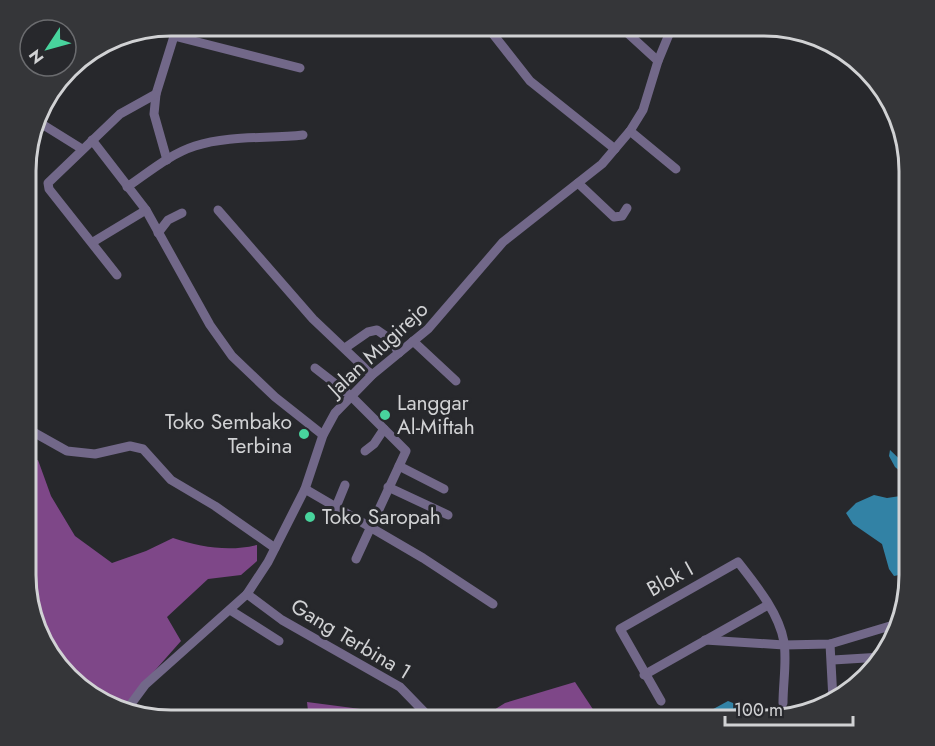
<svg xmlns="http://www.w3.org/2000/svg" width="935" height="746" font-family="Jost,sans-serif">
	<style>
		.forest { fill: #7e4788 }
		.water { fill: #3282a5 }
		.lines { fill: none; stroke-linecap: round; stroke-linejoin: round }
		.minor { stroke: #726889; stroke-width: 9 }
		.poi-dot { fill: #48d49d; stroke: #27282c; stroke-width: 2 }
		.labels { text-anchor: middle; stroke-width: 6; stroke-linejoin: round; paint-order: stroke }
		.street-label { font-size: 21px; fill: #d1d2d4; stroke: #27282c }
		.poi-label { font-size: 21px; fill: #d1d2d4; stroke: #27282c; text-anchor: start }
		.rim { fill: none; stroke: #d1d2d4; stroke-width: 3 }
	</style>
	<rect width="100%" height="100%" fill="#27282c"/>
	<g class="forest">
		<path d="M38,460L51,496L75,536L112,563L146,551L173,538C201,547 228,552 257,545V561L241,575L208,579L167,617L181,641L120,710C110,708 101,700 92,695C11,645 26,544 26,462Z"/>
		<path d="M575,682L600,720H478L505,703Z"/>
		<path d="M307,702L391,713L400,720H309Z"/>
	</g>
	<g class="water">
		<path d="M890,450L909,468V479L895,467L889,456Z"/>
		<path d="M909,492V573L894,576L889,569L882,544L853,524L846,513L856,503L874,495L887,498L907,495Z"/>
		<path d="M728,701L748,709L763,720H693Z"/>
	</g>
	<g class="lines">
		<g class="minor">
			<path d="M622,28L658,61"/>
			<path d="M489,29L530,81L615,149"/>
			<path d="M174,36L300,68"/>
			<path d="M37,121L82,149"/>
			<path d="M630,131L676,169"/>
			<path d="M92,140L146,210L210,325L232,356L275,397L323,435"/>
			<path d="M167,160L154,114L156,94L175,33"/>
			<path d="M578,183L614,217L622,216L627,208"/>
			<path d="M127,187C149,172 170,154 195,146C229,135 268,139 303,135"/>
			<path d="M218,210L313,319L372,375"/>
			<path d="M158,233L168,220L182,213"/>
			<path d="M93,242L146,210"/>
			<path d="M117,275L49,189L48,183L120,114L156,94"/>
			<path d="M413,341L456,381"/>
			<path d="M345,348L368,332L377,330L390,339L399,353"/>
			<path d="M315,368L351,396L406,451L356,559"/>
			<path d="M26,428L67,451L95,454L130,446L143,449L171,480L215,506L275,548"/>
			<path d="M365,451L374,444L384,429"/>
			<path d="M399,466L444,489"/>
			<path d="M388,487L448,515"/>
			<path d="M305,489L423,558L493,604"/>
			<path d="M336,507L345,485"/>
			<path d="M247,594L282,620L400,687L432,720"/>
			<path d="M230,610L279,641"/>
			<path d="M705,640L784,645L830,644L900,623"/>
			<path d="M830,644L833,700"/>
			<path d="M833,660L882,657"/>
			<path d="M644,675L768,605"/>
			<path d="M661,701L620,629L738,562C756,585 779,613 784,642C787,661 783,683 783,703"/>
			<path d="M125,712L145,685L247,594L268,562L305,489L323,435L335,413L372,375L428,329L503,242L602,164L630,131L643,110L658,61L672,27"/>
		</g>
	</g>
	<g class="poi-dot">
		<circle cx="385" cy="415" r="6"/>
		<circle cx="304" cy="434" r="6"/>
		<circle cx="310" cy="517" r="6"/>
	</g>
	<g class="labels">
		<g class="street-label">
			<text transform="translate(378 349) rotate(-43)" y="7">Jalan Mugirejo</text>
			<text transform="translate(670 579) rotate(-29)" y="7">Blok I</text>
			<text transform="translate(351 639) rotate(31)" y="7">Gang Terbina 1</text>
		</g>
		<g class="poi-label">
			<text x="397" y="410">Langgar<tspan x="397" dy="24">Al-Miftah</tspan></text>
			<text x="292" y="429" text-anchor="end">Toko Sembako<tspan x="292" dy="24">Terbina</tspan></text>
			<text x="322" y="524">Toko Saropah</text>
		</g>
	</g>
	<path d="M0 0H935V746H0ZM171 36H764A135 135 0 0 1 899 171V575A135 135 0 0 1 764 710H171A135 135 0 0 1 36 575V171A135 135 0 0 1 171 36Z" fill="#353639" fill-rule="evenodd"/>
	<path class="rim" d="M171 36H764A135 135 0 0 1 899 171V575A135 135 0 0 1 764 710H171A135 135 0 0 1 36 575V171A135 135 0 0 1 171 36Z"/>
	<g transform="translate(48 48) rotate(234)"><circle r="28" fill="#27282c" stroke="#6b6c6f" stroke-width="1.5"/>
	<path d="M0-4.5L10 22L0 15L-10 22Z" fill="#48d49d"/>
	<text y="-9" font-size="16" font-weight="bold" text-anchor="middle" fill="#d1d2d4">N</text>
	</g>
	<path d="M725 716v9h128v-9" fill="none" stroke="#d1d2d4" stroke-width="3"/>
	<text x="734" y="716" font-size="18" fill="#d1d2d4" stroke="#27282c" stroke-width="4.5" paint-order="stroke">100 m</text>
</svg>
